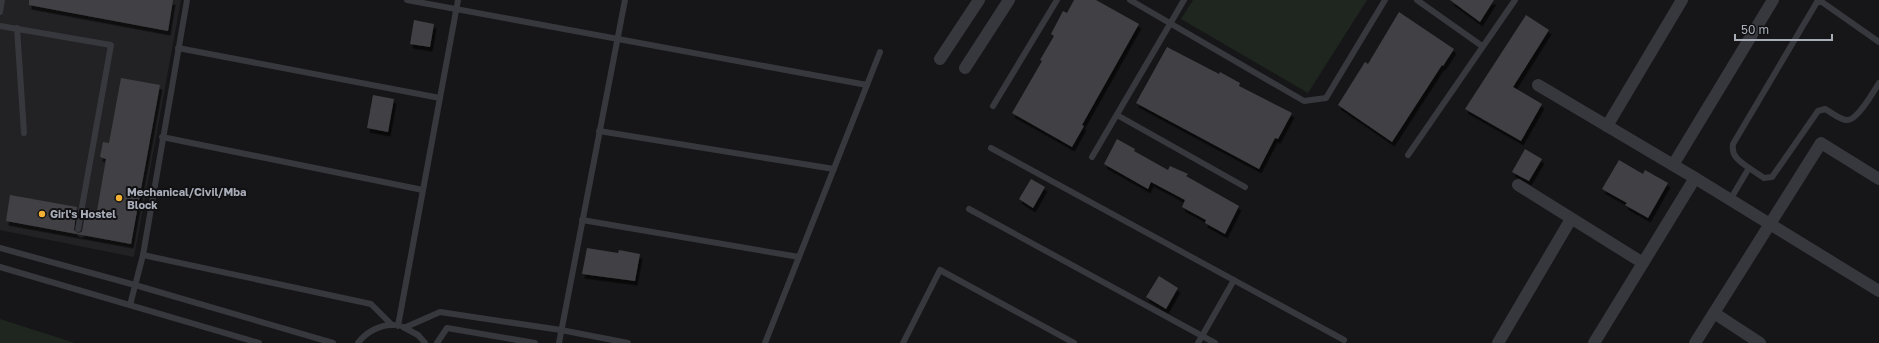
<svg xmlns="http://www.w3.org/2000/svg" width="1879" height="343" font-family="'Golos Text',sans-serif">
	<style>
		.built { fill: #222225 }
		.green { fill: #1e261f }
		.building { fill: #404145; filter: url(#shadow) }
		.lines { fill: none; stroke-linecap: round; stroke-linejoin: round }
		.lane { stroke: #37383d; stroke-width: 6 }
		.street { stroke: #37383d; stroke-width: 12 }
		.poi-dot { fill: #f2b134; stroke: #111113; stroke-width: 1.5 }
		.labels { text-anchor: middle; stroke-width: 4; stroke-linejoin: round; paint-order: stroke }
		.poi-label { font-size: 11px; font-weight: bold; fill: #a8adb8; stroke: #111113; text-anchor: start }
	</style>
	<defs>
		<filter id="shadow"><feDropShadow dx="2.5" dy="4.5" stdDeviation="0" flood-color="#0009"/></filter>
	</defs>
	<rect width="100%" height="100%" fill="#161618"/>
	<path class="built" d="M0,0H181L134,257L0,230Z"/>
	<g class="green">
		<path d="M1193,0H1367L1308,93L1181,19Z"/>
		<path d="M0,319L75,343H0Z"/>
	</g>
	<g class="building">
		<path d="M29,0H173L168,31L29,5Z"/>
		<path d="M1074,0H1096L1139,24L1082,125L1084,126L1072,147L1012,113L1042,61L1040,60L1054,36L1051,34L1063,11L1067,13Z"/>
		<path d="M1450,0H1494L1480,22Z"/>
		<path d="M1399,12L1454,49L1443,66L1442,65L1392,142L1338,105L1365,62L1368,64Z"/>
		<path d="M1526,15L1549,30L1513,87L1542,104L1521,141L1465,109Z"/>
		<path d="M414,20L434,24L430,47L410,44Z"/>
		<path d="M1167,47L1219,74L1220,72L1240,83L1239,86L1292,113L1278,139L1275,138L1259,169L1136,103Z"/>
		<path d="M121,78L160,85L131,244L6,221L10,195L77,207L74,230L78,233L82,232L86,209L97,211L106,159L100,157L103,142L109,143Z"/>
		<path d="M373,95L394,99L388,132L367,128Z"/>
		<path d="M1117,139L1135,149L1134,151L1168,170L1170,166L1188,174L1186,176L1239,206L1225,234L1205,223L1206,220L1182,207L1185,200L1151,182L1148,189L1104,164Z"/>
		<path d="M1525,149L1542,159L1529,181L1512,172Z"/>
		<path d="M1619,160L1643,174L1645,170L1668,183L1648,218L1625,205L1627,203L1602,189Z"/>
		<path d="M1031,179L1045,187L1033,208L1019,199Z"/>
		<path d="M587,248L618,253L619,250L640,254L635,281L582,274Z"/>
		<path d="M1159,276L1178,288L1166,309L1146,297Z"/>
	</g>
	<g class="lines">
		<g class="lane">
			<path d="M407,0L867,85"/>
			<path d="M1130,0L1304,101L1326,98L1385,0"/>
			<path d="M1417,0L1482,46"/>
			<path d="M0,12L2,0"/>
			<path d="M0,26L111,45L78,229"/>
			<path d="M17,28L24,133"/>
			<path d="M178,48L440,98"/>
			<path d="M993,106L1057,0"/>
			<path d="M1117,115L1245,187"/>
			<path d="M599,131L834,169"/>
			<path d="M162,137L423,190"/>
			<path d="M991,148L1344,340"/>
			<path d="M1408,155L1515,0"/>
			<path d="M1092,157L1184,0"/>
			<path d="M1749,168L1764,178L1772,177L1818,111L1825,109C1831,112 1840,120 1847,120C1857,121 1874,91 1879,83"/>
			<path d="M1730,200L1749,168C1739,161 1731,156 1733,144L1817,2H1822L1879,42"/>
			<path d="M969,209L1215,343"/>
			<path d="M582,220L799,257"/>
			<path d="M0,248L135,285L333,343"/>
			<path d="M143,255L371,304L392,325"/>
			<path d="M0,267L259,343"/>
			<path d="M130,305L143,255L187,0"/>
			<path d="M398,326L458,0"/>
			<path d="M403,327L418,335L425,343"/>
			<path d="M406,327L440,312L561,330L628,343"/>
			<path d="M358,343C366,332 381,324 394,325"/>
			<path d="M437,343L447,328L535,343"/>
			<path d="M559,343L625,0"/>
			<path d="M765,343L880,52"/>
			<path d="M903,343L940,270L1074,343"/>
			<path d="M1198,343L1234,280"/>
		</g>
		<g class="street">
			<path d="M940,59L979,0"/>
			<path d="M965,68L1009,0"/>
			<path d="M1538,85L1695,178L1879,291"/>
			<path d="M1607,126L1682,0"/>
			<path d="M1673,165L1773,0"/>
			<path d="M1518,185L1643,263"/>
			<path d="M1714,313L1760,343"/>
			<path d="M1498,343L1571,219"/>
			<path d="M1594,343L1695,178"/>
			<path d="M1695,343L1821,143L1879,179"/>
		</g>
	</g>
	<g class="poi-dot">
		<circle cx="119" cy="198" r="4"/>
		<circle cx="42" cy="214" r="4"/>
	</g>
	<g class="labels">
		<g class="poi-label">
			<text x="127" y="196">Mechanical/Civil/Mba<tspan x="127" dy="13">Block</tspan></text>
			<text x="50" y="218">Girl's Hostel</text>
		</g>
	</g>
	<path d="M1735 34v6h97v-6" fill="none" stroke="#a8adb8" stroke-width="2"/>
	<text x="1741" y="34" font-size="12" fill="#a8adb8" stroke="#111113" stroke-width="3" paint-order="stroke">50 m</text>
</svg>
